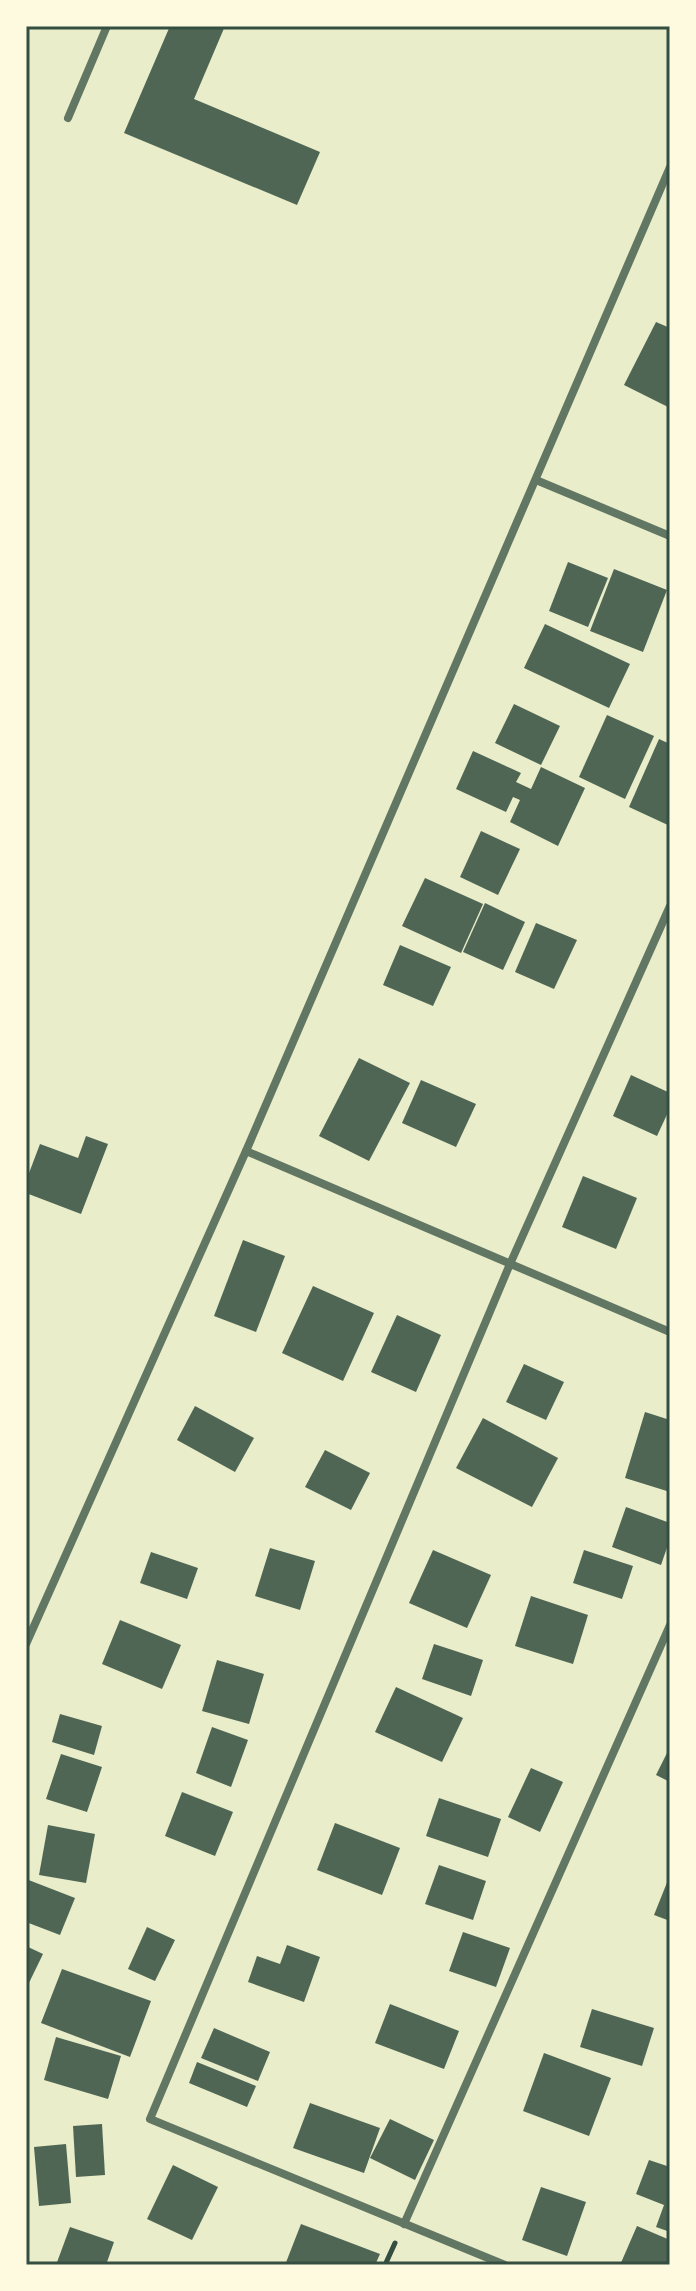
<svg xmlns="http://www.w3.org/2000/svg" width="696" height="2291" font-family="'Noto Sans',sans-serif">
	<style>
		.building { fill: #4f6655 }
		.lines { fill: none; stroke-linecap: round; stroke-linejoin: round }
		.path { stroke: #344e41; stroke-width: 5 }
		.minor { stroke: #617663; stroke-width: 8 }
		.neatline { fill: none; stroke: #344e41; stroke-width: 3 }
	</style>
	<rect width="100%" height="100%" fill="#e9edc9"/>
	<g class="building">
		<path d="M170,26H225L194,99L320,152L297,205L124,133Z"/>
		<path d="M656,322L670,328V408L624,385Z"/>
		<path d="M568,562L608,578L588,627L549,611Z"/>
		<path d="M614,569L667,590L643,652L590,631Z"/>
		<path d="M545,624L630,664L609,708L524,668Z"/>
		<path d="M514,704L560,726L541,765L495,743Z"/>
		<path d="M607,715L654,736L625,799L579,777Z"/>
		<path d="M659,739L670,744V826L629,807Z"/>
		<path d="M473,751L521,773L516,782L531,789L541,767L585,788L558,846L510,822L520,800L513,797L506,812L456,789Z"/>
		<path d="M481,831L520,849L498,895L460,877Z"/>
		<path d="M425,878L483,904L461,953L402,926Z"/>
		<path d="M485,903L525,922L503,970L463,952Z"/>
		<path d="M536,923L577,940L554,989L515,972Z"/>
		<path d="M400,945L451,967L433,1006L383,985Z"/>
		<path d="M359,1058L410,1083L369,1161L319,1136Z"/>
		<path d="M631,1075L670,1093V1108L657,1136L613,1116Z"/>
		<path d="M421,1080L476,1104L456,1147L402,1123Z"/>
		<path d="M86,1136L108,1144L81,1214L26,1193V1181L40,1144L78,1158Z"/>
		<path d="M583,1176L637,1198L616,1249L562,1227Z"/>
		<path d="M243,1240L285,1256L256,1332L214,1316Z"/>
		<path d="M313,1286L374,1313L343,1381L282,1353Z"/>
		<path d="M397,1315L441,1335L416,1392L371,1372Z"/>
		<path d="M524,1364L564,1382L546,1420L506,1402Z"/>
		<path d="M195,1406L254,1438L235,1472L177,1440Z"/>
		<path d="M645,1412L670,1420V1492L625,1478Z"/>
		<path d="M483,1418L558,1458L532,1507L456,1468Z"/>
		<path d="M325,1450L370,1473L351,1510L305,1487Z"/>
		<path d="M626,1507L670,1523V1539L661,1565L612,1547Z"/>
		<path d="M270,1548L315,1561L300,1610L255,1596Z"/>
		<path d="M433,1550L491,1575L467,1628L409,1603Z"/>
		<path d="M584,1550L633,1566L622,1599L573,1583Z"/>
		<path d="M151,1552L198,1568L187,1599L140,1583Z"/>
		<path d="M531,1596L588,1615L573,1664L515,1646Z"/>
		<path d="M120,1620L181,1645L162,1689L102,1664Z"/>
		<path d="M434,1644L483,1660L471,1696L422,1679Z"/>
		<path d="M217,1660L264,1674L249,1724L202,1711Z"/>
		<path d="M396,1687L463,1718L442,1762L375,1732Z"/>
		<path d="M60,1714L102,1726L94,1755L52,1742Z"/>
		<path d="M212,1727L248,1740L231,1787L196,1773Z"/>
		<path d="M670,1747V1782L656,1775Z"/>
		<path d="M61,1754L102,1767L87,1812L46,1799Z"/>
		<path d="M531,1768L563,1782L540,1832L508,1817Z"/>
		<path d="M182,1792L233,1812L215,1856L165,1836Z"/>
		<path d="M439,1798L501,1819L488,1857L426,1836Z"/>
		<path d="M335,1823L400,1848L382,1895L317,1870Z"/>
		<path d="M48,1825L95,1834L86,1883L39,1875Z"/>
		<path d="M439,1865L486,1881L473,1920L425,1904Z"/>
		<path d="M670,1875V1921L654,1915Z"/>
		<path d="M26,1879L75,1898L60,1935L26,1922Z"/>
		<path d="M147,1927L175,1940L155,1981L128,1969Z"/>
		<path d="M463,1932L510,1948L496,1987L449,1971Z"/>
		<path d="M287,1945L320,1957L304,2002L248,1982L257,1956L280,1964Z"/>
		<path d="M26,1946L43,1954L26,1989Z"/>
		<path d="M62,1969L151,2001L130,2057L41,2023Z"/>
		<path d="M390,2004L459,2031L444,2069L375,2043Z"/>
		<path d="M592,2009L654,2028L642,2066L580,2047Z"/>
		<path d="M214,2028L270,2052L258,2081L201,2058Z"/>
		<path d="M56,2037L121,2056L108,2099L44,2080Z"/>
		<path d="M544,2053L611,2078L589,2136L523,2111Z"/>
		<path d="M197,2062L256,2086L247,2107L189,2083Z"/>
		<path d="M310,2103L380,2128L364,2173L293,2148Z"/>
		<path d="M390,2119L434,2140L415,2180L370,2158Z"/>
		<path d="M102,2124L105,2175L76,2177L73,2126Z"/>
		<path d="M66,2144L71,2203L39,2206L34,2147Z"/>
		<path d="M649,2160L670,2167V2232L656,2227L664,2205L636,2194Z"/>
		<path d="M173,2165L218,2187L192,2240L147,2219Z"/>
		<path d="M541,2187L586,2202L567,2256L522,2240Z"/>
		<path d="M301,2224L380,2254L375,2265H285Z"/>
		<path d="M637,2226L670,2240V2265H620Z"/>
		<path d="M70,2227L114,2242L106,2265H56Z"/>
	</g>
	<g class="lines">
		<path class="path" d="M385,2265L395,2243"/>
		<g class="minor">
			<path d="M68,118L107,26"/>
			<path d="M536,480L670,536"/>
			<path d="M246,1151L670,1332"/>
			<path d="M26,1644L246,1151L670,167"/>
			<path d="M404,2224L670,1625"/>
			<path d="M505,2265L150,2119L510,1264L670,906"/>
		</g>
	</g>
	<rect width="696" height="2291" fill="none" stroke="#fefae0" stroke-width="56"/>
	<rect x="28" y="28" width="640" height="2235" class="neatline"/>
</svg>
